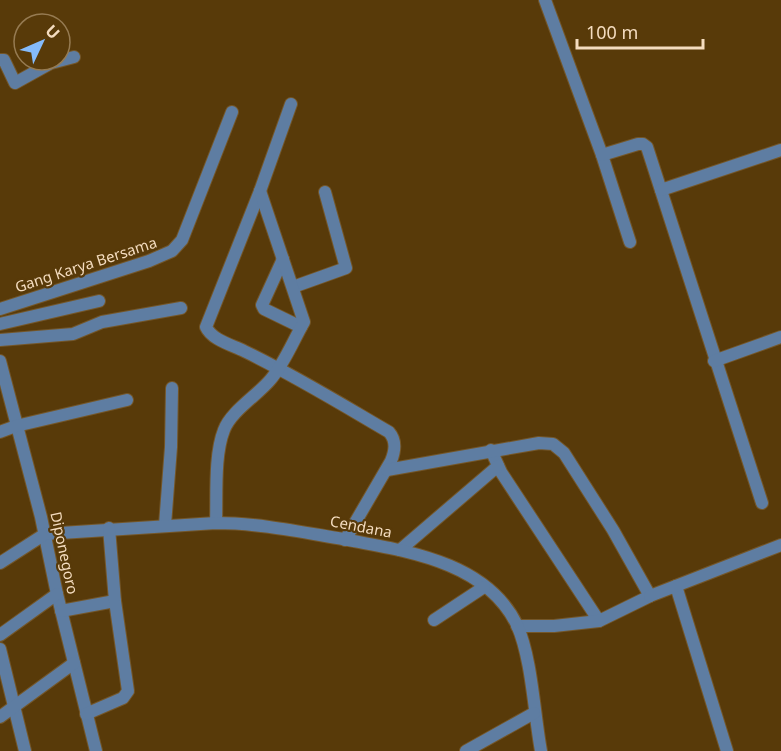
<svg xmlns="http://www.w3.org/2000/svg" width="781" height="751" font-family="'Noto Sans',sans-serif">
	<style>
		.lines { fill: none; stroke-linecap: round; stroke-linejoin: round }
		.minor-casing { stroke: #74572a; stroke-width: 14 }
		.minor { stroke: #5e7da2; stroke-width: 12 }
		.labels { text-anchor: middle; stroke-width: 4.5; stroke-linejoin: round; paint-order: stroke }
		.street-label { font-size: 15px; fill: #f4dcbf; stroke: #583a09 }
	</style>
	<rect width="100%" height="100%" fill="#583a09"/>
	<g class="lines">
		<defs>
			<g id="minor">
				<path d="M545,0L602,155L630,242"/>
				<path d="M0,60H4L15,83L51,63L74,57"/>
				<path d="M291,104L260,191L206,327C212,340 232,345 244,351C294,375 341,404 389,432C397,441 395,451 391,461L345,540"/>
				<path d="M602,155L638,144H643L647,147L762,503"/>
				<path d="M661,190L781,150"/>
				<path d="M283,259L262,305L264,309L301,327"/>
				<path d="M293,287L346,268L325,192"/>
				<path d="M0,309L149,261L172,251L182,240L232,112"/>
				<path d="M0,324L99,301"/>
				<path d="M0,340L73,334L102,322L181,308"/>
				<path d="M0,361L41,517L57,594L96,751"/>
				<path d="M714,361L781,337"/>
				<path d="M0,432L16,426L127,400"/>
				<path d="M491,450L501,472L599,621"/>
				<path d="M387,470L539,443L553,444L564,453L613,530L650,596L599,621L554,626H517"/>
				<path d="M216,523C217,495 214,455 224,430C231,411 258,395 271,379C285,362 293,341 304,322L260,191"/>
				<path d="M165,525L171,447L172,388"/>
				<path d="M400,550L498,466"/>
				<path d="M0,563L45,534L216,523C258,523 301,532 343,539C405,551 486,561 517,625C532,659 534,713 541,751"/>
				<path d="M676,586L727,751"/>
				<path d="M650,596L781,545"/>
				<path d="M61,611L115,601"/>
				<path d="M434,620L484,587"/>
				<path d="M0,635L57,594"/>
				<path d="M0,649L25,751"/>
				<path d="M86,714L123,698L128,691L115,601L109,528"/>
				<path d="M0,717L74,663"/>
				<path d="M466,751L534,713"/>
			</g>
		</defs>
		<use href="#minor" class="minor-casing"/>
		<use href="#minor" class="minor"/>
	</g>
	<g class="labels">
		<g class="street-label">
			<text transform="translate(86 265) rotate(-18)" y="5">Gang Karya Bersama</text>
			<text transform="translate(361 527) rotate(11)" y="5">Cendana</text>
			<text transform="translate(64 553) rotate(78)" y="5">Diponegoro</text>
		</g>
	</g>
	<g transform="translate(42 42) rotate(46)"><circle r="28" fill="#583a09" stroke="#967b52" stroke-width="1.5"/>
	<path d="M0-4.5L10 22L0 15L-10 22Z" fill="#85bbfb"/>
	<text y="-9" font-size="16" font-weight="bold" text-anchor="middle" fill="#f4dcbf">U</text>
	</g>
	<path d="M577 39v9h126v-9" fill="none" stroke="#f4dcbf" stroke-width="3"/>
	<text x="586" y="39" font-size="18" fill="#f4dcbf" stroke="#583a09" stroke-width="4.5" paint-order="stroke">100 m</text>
</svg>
